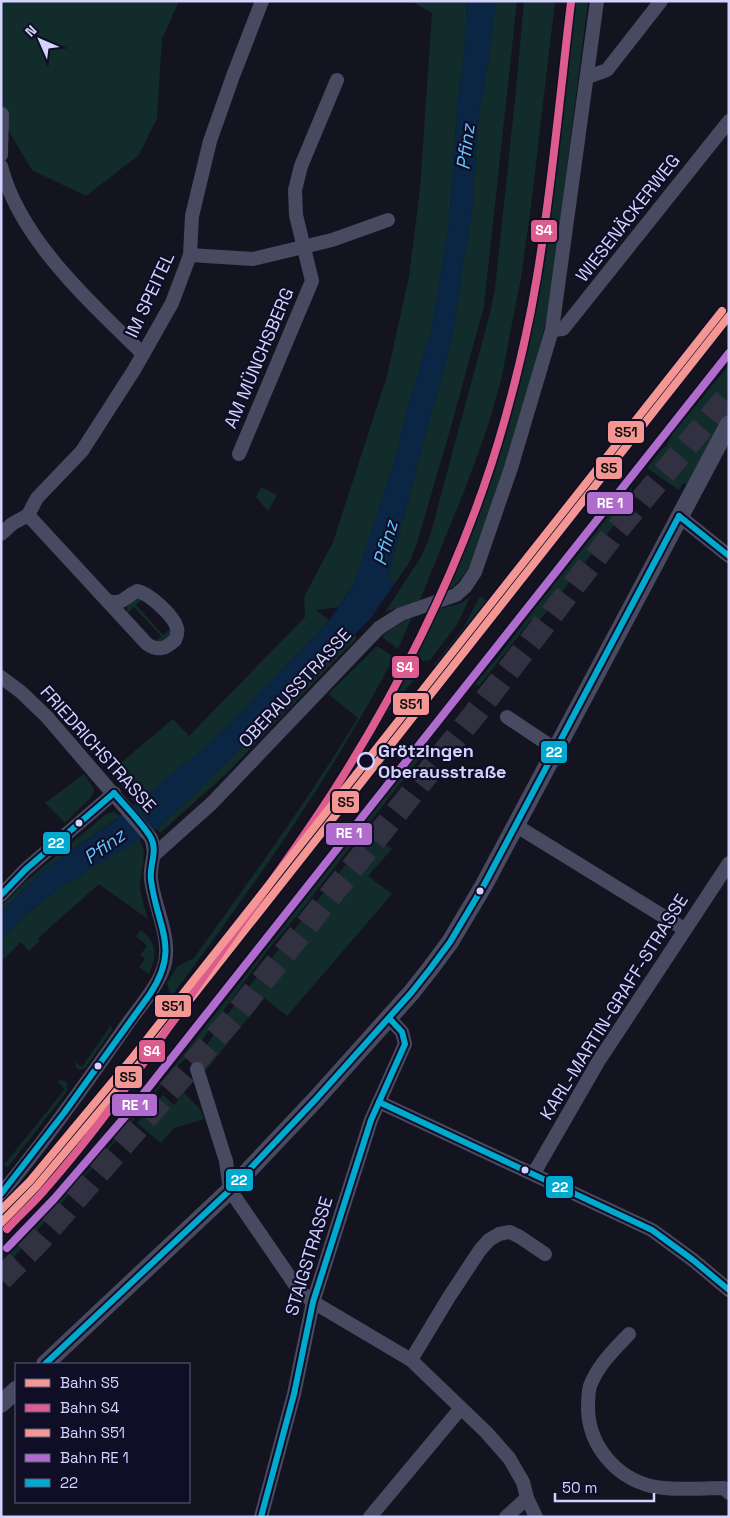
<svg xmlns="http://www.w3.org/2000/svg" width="730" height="1518" font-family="'Space Grotesk',sans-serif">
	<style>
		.green { fill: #112c2a }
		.water { fill: #0b2645 }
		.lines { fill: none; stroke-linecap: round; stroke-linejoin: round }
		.trunk-tunnel { stroke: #313141; stroke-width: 24; stroke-dasharray: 24 12; stroke-linecap: butt }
		.minor { stroke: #484a61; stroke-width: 14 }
		.tertiary { stroke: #484a61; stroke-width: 18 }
		.bus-1-casing { stroke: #100e26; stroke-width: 10 }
		.bus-1 { stroke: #00a9ce; stroke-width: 6 }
		.rail-1-casing { stroke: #100e26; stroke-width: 11 }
		.rail-2-casing { stroke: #100e26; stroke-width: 11 }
		.rail-3-casing { stroke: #100e26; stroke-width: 11 }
		.rail-4-casing { stroke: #100e26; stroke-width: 11 }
		.rail-1 { stroke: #f49694; stroke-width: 8 }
		.rail-2 { stroke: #dd5c8e; stroke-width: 8 }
		.rail-3 { stroke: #f49694; stroke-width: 8 }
		.rail-4 { stroke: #b06ccc; stroke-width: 8 }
		.stop-dot { fill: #100e26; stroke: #d4d3ff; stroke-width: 2.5 }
		.bus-dot { fill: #d4d3ff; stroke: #100e26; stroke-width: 2 }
		.labels { text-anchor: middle; stroke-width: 4.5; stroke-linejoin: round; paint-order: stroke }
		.street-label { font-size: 18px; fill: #d4d3ff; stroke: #100e26 }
		.stop-label { font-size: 18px; font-weight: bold; fill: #d4d3ff; stroke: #100e26; text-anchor: start }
		.water-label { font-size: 19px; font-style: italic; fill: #61c6ff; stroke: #100e26 }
		.line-badge { stroke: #100e26; stroke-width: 2 }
		.badge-label { font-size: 14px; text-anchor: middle; font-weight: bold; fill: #fff }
		.pale-badge-label { font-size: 14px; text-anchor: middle; font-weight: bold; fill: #111 }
	</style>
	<rect width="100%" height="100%" fill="#141420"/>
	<g class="green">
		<path d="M1,1H179L162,39L157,118L139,155L86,196L32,170L1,118Z"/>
		<path d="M411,1H467L464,57L458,99L449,223L432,328L408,406L396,455L366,547L354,582L339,607L316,610L329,620L327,623L233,721L201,751L136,804L111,771L173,719L189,736L305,617L304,597L333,542L387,376L409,277L420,189L432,13Z"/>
		<path d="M496,1H517L484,306L452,423L417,543L409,563L395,583L388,579L420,454L447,359L455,322L463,262L471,220L479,114L489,57Z"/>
		<path d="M524,1H555L531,206L521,278L501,380L487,429L463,494L420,600L385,612L421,557L430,536L490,313L495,289L516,90Z"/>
		<path d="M568,1H588L549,309C537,361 521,412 506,463C495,499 487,538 467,570C461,580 450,591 439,594L442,587L440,586L450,572L453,559C472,511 492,463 505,413C540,278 552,139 568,1Z"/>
		<path d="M729,365V411L687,484L684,483L679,490L647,468L632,487V492L637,496L537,624L531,620L479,686L475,684L498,657L540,602L662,449L666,446L673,433Z"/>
		<path d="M261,487L277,495L268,511L256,497Z"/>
		<path d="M480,596L494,606L442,672L434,665L464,627Z"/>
		<path d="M470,597L458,623L430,660L423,661L409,655L429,611L459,604Z"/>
		<path d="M136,598L143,599L136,605L163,635L170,629L172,633L168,640L155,643L161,636L134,607L127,613V606Z"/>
		<path d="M412,617L398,649L383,638V635L399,624Z"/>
		<path d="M354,635L356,637V639L227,773L160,833L157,829L236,753Z"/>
		<path d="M377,646L394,657C331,777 252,889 171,997L167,983L178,966L194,958C251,879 307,801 358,718L328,694Z"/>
		<path d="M406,661L418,670V674L368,738L399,680L398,679Z"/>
		<path d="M417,756L420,758L417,762L296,917L267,951L194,1051L175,1068L128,1127L1,1272V1263L83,1176L143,1106Z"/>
		<path d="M353,761L362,769L315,829L316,830L216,958V957C262,891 310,830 353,761Z"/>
		<path d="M84,774L94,789L92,796L65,823L45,803Z"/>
		<path d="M114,811L120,816L39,874L1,912V906L26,881L105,815Z"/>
		<path d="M370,834L392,849L368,876L392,894L287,1016L264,998L203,1074L201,1062L204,1049L229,1012Z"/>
		<path d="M139,839C149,853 140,872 140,887C141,897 145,909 148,919L99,884L38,938L40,941L29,951L21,942L1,962V939L23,917L58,889Z"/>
		<path d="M141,930C158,944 157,954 149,974L139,967L145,959L140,955L147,946L136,936Z"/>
		<path d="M111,1025L112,1030L85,1068L80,1070L76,1068L75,1062L82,1067Z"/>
		<path d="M60,1080L65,1081L68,1084L66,1087L68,1090L8,1167L4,1165L65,1089L58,1082Z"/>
		<path d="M184,1093L200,1109L204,1119L174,1128L161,1143L137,1123L163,1095L174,1105Z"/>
	</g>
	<path class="water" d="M467,1H496L489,57L479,114L471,220L463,262L455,322L447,359L420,454L388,578L395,583L371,618L236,753L157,829L58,889L23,917L1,939V912L39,874L114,821L201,751L233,721L327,623L344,600L354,582L396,455L408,406L432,328L449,223L458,99L464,57Z"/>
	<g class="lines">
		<path class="trunk-tunnel" d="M1,1279L38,1242L237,1013L478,710L611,537L729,395"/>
		<g class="minor">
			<path d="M588,77L607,70L661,1"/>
			<path d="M1,155L2,114"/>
			<path d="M1,166C20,240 91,303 143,354"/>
			<path d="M190,255L253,259L332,240L388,220"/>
			<path d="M552,330L563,329L729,121"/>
			<path d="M239,454L312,281L296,215L295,190L301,166L337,80"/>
			<path d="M28,515L147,644C159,652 166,648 175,640C177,636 178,632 177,628C174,616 149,593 137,591C124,597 124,605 108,601"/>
			<path d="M679,516L729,556"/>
			<path d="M1,534L12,524L28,515L37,498L82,451L134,370L172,303L190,255L192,216L210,141L233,76L262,1"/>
			<path d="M1,677L21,692L47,717L151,838C158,857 149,862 151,879C154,908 175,943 162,972C154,992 136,1011 124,1029C85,1085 45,1141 1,1194"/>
			<path d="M507,717L555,749"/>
			<path d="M515,825L684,929"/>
			<path d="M155,854L212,803L379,628L401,614L456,595L465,587L475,572L511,468L552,330L597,1"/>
			<path d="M1,895L26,869L114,793"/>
			<path d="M197,1069L226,1161L230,1190L298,1289L313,1302L411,1360L486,1432L509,1458L523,1482L527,1498L536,1517"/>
			<path d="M379,1102L652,1230L693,1260L729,1290"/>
			<path d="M534,1173L598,1062L729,863"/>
			<path d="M629,1334C614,1350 598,1365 590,1386C588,1393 588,1402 588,1409C589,1445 615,1477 651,1486C674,1491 700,1488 724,1488L729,1493"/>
			<path d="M411,1360L449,1297L480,1250L489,1240L499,1234L510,1232L520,1237L545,1254"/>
			<path d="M261,1517L294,1394L313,1302L371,1120L405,1044L402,1032L389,1018"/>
			<path d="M370,1517L461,1408"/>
			<path d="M506,1517L527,1498"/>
		</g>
		<g class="tertiary">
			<path d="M45,1364L230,1190L316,1099L411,993L430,969L450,942L484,885L729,424"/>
			<path d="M1,1404L16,1390"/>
		</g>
		<defs>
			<g id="bus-1">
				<path d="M679,516L729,556"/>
				<path d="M1,895L26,869L114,793"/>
				<path d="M379,1102L652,1230L693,1260L729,1290"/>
				<path d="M1,1194L64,1113L150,994C181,947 157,928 151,880C149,866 158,851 151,838C144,825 124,805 114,793"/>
				<path d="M45,1364L230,1190L316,1099L411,993L430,969L450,942L484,885L679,516"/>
				<path d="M261,1517L294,1394L313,1302L371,1120L405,1044L402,1032L389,1018"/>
			</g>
		</defs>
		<use href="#bus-1" class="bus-1-casing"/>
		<use href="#bus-1" class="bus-1"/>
		<defs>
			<path id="rail-1" d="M1,1223L36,1187L140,1063L729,316"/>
			<path id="rail-2" d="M7,1229C18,1217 30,1206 41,1194C107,1120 162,1036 219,955C259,898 301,843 338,784C409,671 469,548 505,419C518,373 529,325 537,277C552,186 560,94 571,2"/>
			<path id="rail-3" d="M1,1210L30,1181L133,1057L722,311"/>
			<path id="rail-4" d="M7,1248L54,1199L129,1112L729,353"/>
		</defs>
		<use href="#rail-1" class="rail-1-casing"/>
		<use href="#rail-2" class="rail-2-casing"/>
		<use href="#rail-3" class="rail-3-casing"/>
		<use href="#rail-4" class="rail-4-casing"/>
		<use href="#rail-1" class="rail-1"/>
		<use href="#rail-2" class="rail-2"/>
		<use href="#rail-3" class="rail-3"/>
		<use href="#rail-4" class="rail-4"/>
	</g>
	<circle class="stop-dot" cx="366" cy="761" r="8"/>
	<g class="bus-dot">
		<circle cx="79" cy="823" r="4.5"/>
		<circle cx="480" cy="891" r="4.5"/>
		<circle cx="98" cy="1066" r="4.5"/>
		<circle cx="525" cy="1170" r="4.5"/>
	</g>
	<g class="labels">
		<g class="street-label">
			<text transform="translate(628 218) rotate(-52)" y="6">WIESENÄCKERWEG</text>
			<text transform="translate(150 295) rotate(-65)" y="6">IM SPEITEL</text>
			<text transform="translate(259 358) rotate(-67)" y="6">AM MÜNCHSBERG</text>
			<text transform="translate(295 688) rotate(-47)" y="6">OBERAUSSTRASSE</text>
			<text transform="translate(98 749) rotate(48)" y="6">FRIEDRICHSTRASSE</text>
			<text transform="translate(614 1007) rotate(-58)" y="6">KARL-MARTIN-GRAFF-STRASSE</text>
			<text transform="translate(309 1256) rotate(-73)" y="6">STAIGSTRASSE</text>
		</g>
		<g class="stop-label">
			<text x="378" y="757">Grötzingen<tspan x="378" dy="21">Oberausstraße</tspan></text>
		</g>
		<g class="water-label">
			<text transform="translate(465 147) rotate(-83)" y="7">Pfinz</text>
			<text transform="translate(385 543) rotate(-74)" y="7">Pfinz</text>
			<text transform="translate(104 846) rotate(-36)" y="7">Pfinz</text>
		</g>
	</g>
	<g class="line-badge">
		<rect x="530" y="219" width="28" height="24" rx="5" fill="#dd5c8e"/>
		<rect x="607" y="420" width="38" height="24" rx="5" fill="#f49694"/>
		<rect x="595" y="456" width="28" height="24" rx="5" fill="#f49694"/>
		<rect x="586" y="491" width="48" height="24" rx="5" fill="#b06ccc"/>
		<rect x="391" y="655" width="29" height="24" rx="5" fill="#dd5c8e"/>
		<rect x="392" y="692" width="38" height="24" rx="5" fill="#f49694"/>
		<rect x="540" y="740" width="28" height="24" rx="5" fill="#00a9ce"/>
		<rect x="331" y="790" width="29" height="24" rx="5" fill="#f49694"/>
		<rect x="325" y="822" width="48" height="24" rx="5" fill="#b06ccc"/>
		<rect x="42" y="831" width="29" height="24" rx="5" fill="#00a9ce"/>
		<rect x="154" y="994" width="38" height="24" rx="5" fill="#f49694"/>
		<rect x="138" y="1039" width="28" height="24" rx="5" fill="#dd5c8e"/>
		<rect x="114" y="1065" width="29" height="24" rx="5" fill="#f49694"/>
		<rect x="111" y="1093" width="47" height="24" rx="5" fill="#b06ccc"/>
		<rect x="225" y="1168" width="29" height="24" rx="5" fill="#00a9ce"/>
		<rect x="545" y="1175" width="29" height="24" rx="5" fill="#00a9ce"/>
	</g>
	<g class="badge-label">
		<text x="544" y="235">S4</text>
		<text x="610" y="508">RE 1</text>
		<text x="405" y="672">S4</text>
		<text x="554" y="757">22</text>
		<text x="349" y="838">RE 1</text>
		<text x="56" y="848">22</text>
		<text x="152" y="1056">S4</text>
		<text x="135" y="1110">RE 1</text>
		<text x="239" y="1185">22</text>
		<text x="560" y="1192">22</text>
	</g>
	<g class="pale-badge-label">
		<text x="626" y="437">S51</text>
		<text x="609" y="473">S5</text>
		<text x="411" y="709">S51</text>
		<text x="346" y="807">S5</text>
		<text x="173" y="1011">S51</text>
		<text x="128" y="1082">S5</text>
	</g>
	<rect width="730" height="1518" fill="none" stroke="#d4d3ff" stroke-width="5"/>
	<rect x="15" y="1363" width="175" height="140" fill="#100e26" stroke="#5e5d7d"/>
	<rect x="25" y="1379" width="25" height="8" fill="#f49694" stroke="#5e5d7d"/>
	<text x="60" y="1388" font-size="15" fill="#d4d3ff">Bahn S5</text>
	<rect x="25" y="1404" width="25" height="8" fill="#dd5c8e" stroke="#5e5d7d"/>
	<text x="60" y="1413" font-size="15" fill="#d4d3ff">Bahn S4</text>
	<rect x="25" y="1429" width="25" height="8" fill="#f49694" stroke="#5e5d7d"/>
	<text x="60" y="1438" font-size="15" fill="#d4d3ff">Bahn S51</text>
	<rect x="25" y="1454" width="25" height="8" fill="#b06ccc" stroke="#5e5d7d"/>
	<text x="60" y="1463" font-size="15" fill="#d4d3ff">Bahn RE 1</text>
	<rect x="25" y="1479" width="25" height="8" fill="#00a9ce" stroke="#5e5d7d"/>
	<text x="60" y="1488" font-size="15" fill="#d4d3ff">22</text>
	<g transform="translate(40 40) rotate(315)" stroke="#100e26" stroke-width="4" paint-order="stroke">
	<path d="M0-4L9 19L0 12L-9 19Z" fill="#d4d3ff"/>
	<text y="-8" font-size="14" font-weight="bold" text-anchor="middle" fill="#d4d3ff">N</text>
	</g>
	<path d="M555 1493v8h99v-8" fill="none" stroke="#d4d3ff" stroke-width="2.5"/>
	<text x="562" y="1493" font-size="15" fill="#d4d3ff" stroke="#100e26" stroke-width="4" paint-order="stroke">50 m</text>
</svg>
